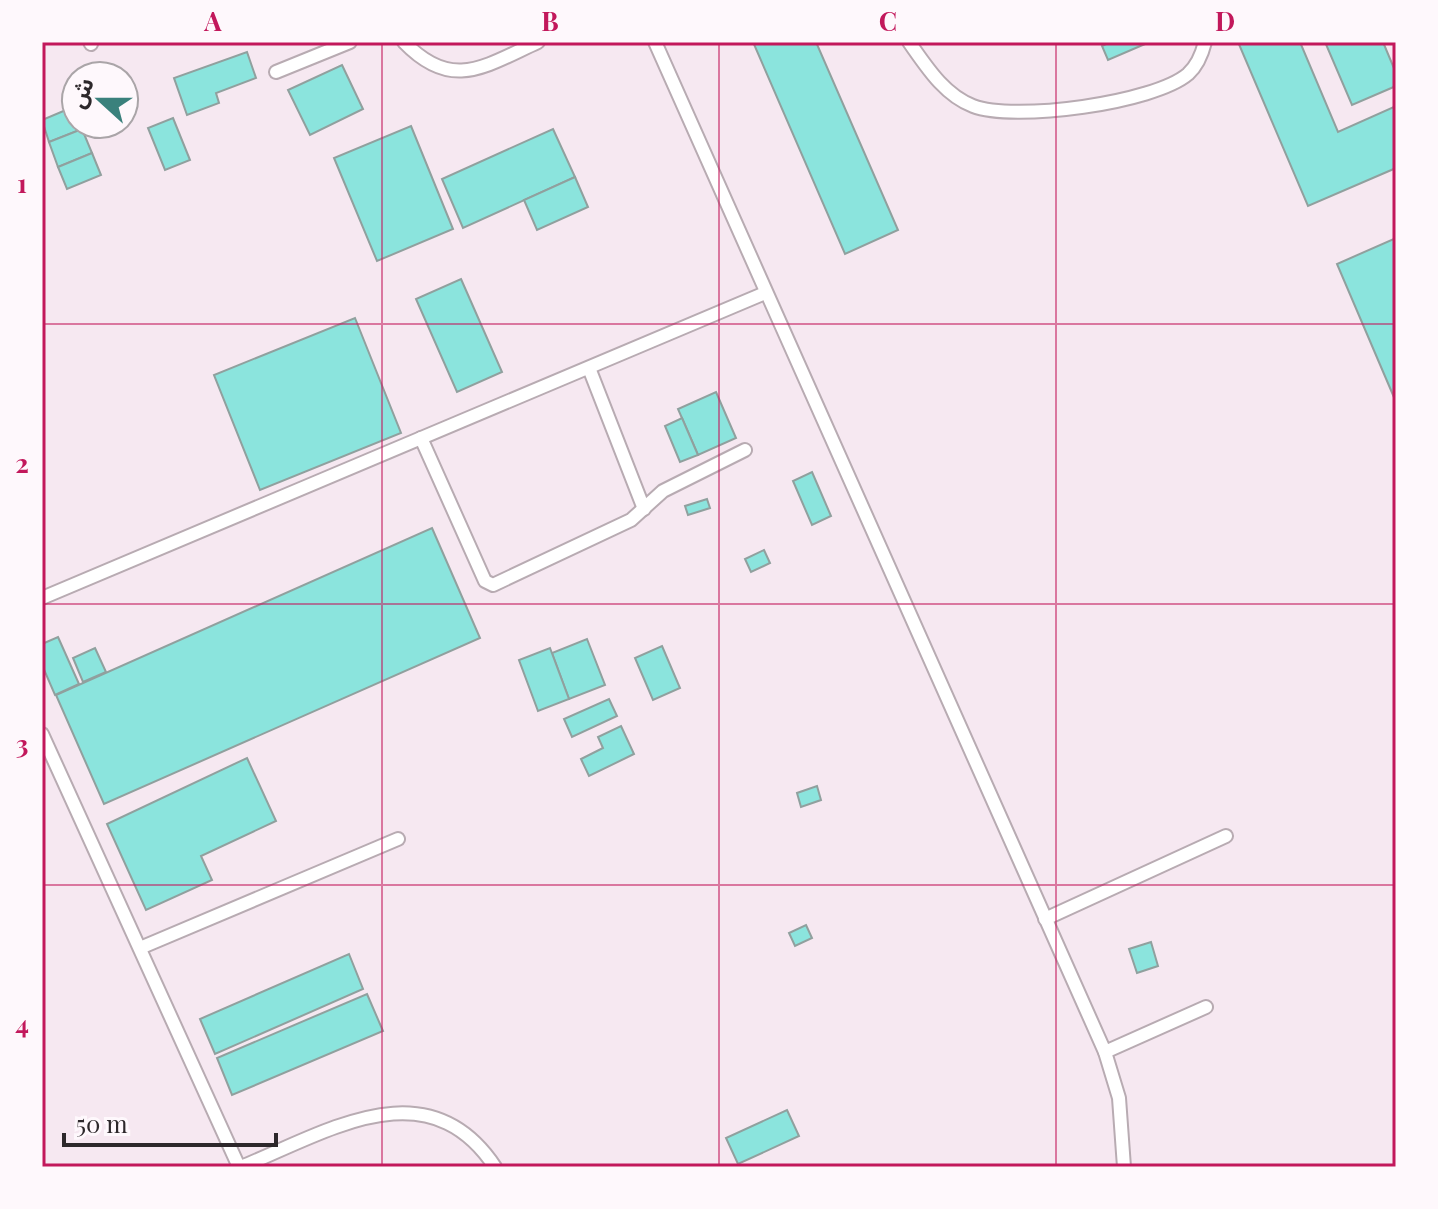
<svg xmlns="http://www.w3.org/2000/svg" width="1438" height="1209" font-family="'Playfair Display','Noto Sans Arabic',serif">
	<style>
		.building { fill: #8be4dd; stroke: #90a09e; stroke-width: 2 }
		.lines { fill: none; stroke-linecap: round; stroke-linejoin: round }
		.lane-casing { stroke: #b8abb2; stroke-width: 16 }
		.lane { stroke: #fff; stroke-width: 12 }
		.grid { fill: none; stroke: #c2185b; stroke-width: 2; stroke-opacity: 0.55 }
		.neatline { fill: none; stroke: #c2185b; stroke-width: 3 }
		.grid-label { font-size: 26px; text-anchor: middle; font-weight: bold; fill: #c2185b }
	</style>
	<rect width="100%" height="100%" fill="#f6e8f1"/>
	<g class="building">
		<path d="M753,42H816L898,230L845,254Z"/>
		<path d="M1110,42H1145V44L1108,60L1102,46Z"/>
		<path d="M1238,42H1300L1338,132L1396,106V168L1308,206Z"/>
		<path d="M1325,42H1383L1396,73V86L1352,105Z"/>
		<path d="M247,52L256,78L216,93L219,103L187,115L174,78Z"/>
		<path d="M342,65L363,109L310,135L288,90Z"/>
		<path d="M73,107L76,124L82,129L49,142L42,120Z"/>
		<path d="M173,118L190,160L165,170L148,128Z"/>
		<path d="M411,126L453,229L377,261L334,158Z"/>
		<path d="M82,129L92,153L58,167L49,142Z"/>
		<path d="M553,129L575,177L463,228L442,179Z"/>
		<path d="M92,153L101,175L67,189L58,167Z"/>
		<path d="M575,177L588,207L537,230L524,200Z"/>
		<path d="M1396,238V402L1337,264Z"/>
		<path d="M461,279L502,372L457,392L416,299Z"/>
		<path d="M355,318L401,433L260,490L214,375Z"/>
		<path d="M716,392L736,438L698,455L678,409Z"/>
		<path d="M682,418L698,455L680,462L665,426Z"/>
		<path d="M812,472L831,516L812,525L793,481Z"/>
		<path d="M707,499L710,508L688,515L685,506Z"/>
		<path d="M432,528L480,638L104,804L56,695Z"/>
		<path d="M764,550L770,563L751,572L745,559Z"/>
		<path d="M58,637L79,684L55,695L42,665V644Z"/>
		<path d="M587,639L605,685L569,699L552,653Z"/>
		<path d="M662,646L680,688L653,700L635,658Z"/>
		<path d="M95,648L106,672L83,682L73,658Z"/>
		<path d="M550,648L569,699L538,711L519,660Z"/>
		<path d="M609,699L617,716L572,737L564,719Z"/>
		<path d="M621,726L634,754L589,776L581,759L603,748L598,737Z"/>
		<path d="M247,758L276,821L201,856L212,880L146,910L107,824Z"/>
		<path d="M817,786L821,800L801,807L797,793Z"/>
		<path d="M806,925L812,938L795,946L789,933Z"/>
		<path d="M1151,942L1158,966L1137,973L1129,949Z"/>
		<path d="M349,954L363,989L215,1054L200,1019Z"/>
		<path d="M367,994L383,1031L232,1095L217,1058Z"/>
		<path d="M787,1110L799,1136L738,1164L726,1138Z"/>
	</g>
	<g class="lines">
		<defs>
			<g id="lane">
				<path d="M90,42L91,44"/>
				<path d="M404,42C452,92 485,66 538,42"/>
				<path d="M655,42L1105,1052L1119,1098L1124,1167"/>
				<path d="M909,42C926,66 944,95 973,106C1014,122 1154,103 1188,74C1198,65 1202,54 1205,42"/>
				<path d="M276,72L350,42"/>
				<path d="M589,368L644,509"/>
				<path d="M421,438L485,581L493,585L631,520L663,491L745,450"/>
				<path d="M42,598L765,293"/>
				<path d="M42,734L239,1167"/>
				<path d="M1045,919L1226,836"/>
				<path d="M140,948L398,839"/>
				<path d="M1105,1052L1206,1007"/>
				<path d="M241,1167C327,1132 428,1066 495,1167"/>
			</g>
		</defs>
		<use href="#lane" class="lane-casing"/>
		<use href="#lane" class="lane"/>
	</g>
	<path class="grid" d="M382,42V1167M719,42V1167M1056,42V1167M42,324H1396M42,604H1396M42,885H1396"/>
	<rect width="1438" height="1209" fill="none" stroke="#fef8fc" stroke-width="88"/>
	<g transform="translate(100 100) rotate(291)"><circle r="38" fill="#fef8fc" stroke="#aaa5a8" stroke-width="2"/>
	<path d="M0-6L14 30L0 20L-14 30Z" fill="#3a817c"/>
	<text y="-12" font-size="22" font-weight="bold" text-anchor="middle" fill="#2d282b">ش</text>
	</g>
	<path d="M64 1133v12h212v-12" fill="none" stroke="#2d282b" stroke-width="4"/>
	<text x="76" y="1133" font-size="24" fill="#2d282b" stroke="#fef8fc" stroke-width="6" paint-order="stroke">50 m</text>
	<rect x="44" y="44" width="1350" height="1121" class="neatline"/>
	<g class="grid-label">
		<text x="213" y="31">A</text>
		<text x="550" y="31">B</text>
		<text x="888" y="31">C</text>
		<text x="1225" y="31">D</text>
		<text x="22" y="193">1</text>
		<text x="22" y="473">2</text>
		<text x="22" y="754">3</text>
		<text x="22" y="1034">4</text>
	</g>
</svg>
